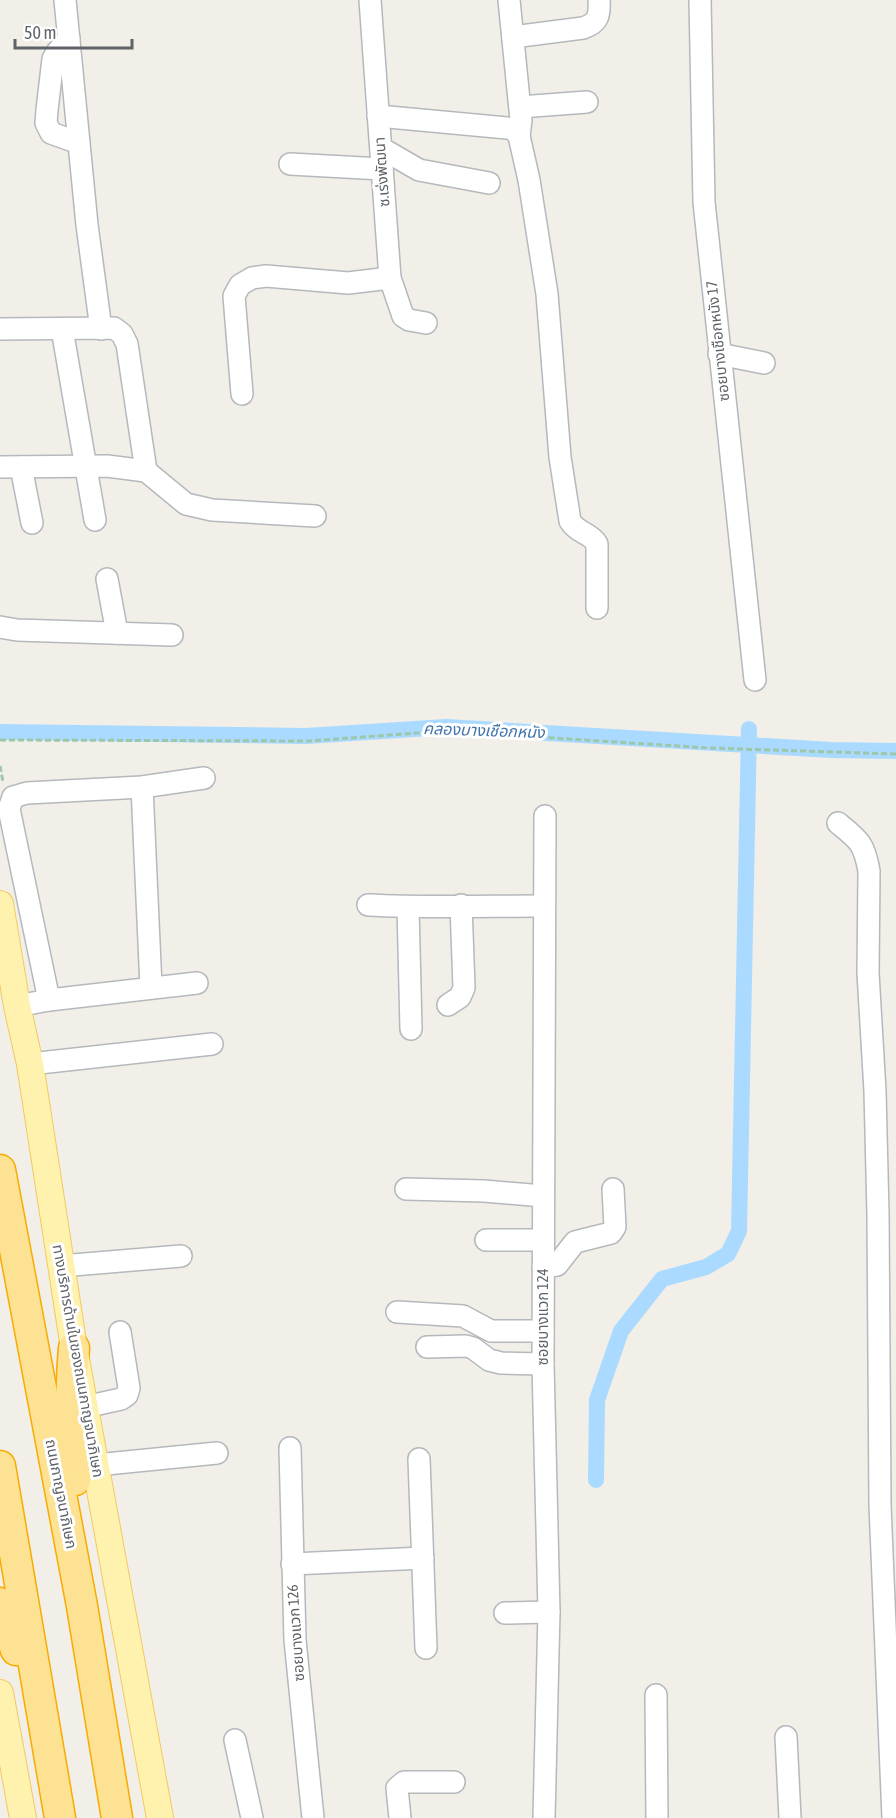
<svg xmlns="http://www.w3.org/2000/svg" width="896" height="1818" font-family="'Asap Condensed','Noto Sans Thai',sans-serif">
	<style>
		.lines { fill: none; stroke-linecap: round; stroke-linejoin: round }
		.canal { stroke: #aadaff; stroke-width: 16 }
		.minor-casing { stroke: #b5b8bc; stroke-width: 24 }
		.major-casing { stroke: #f2c960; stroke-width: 28 }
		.highway-casing { stroke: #f9ab00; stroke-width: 33 }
		.path { stroke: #9cc7a9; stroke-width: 3; stroke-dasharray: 6 3; stroke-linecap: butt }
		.minor { stroke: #fff; stroke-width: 21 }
		.major { stroke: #fff2af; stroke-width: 26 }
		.highway { stroke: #fde293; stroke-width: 30 }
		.labels { text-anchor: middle; stroke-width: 6; stroke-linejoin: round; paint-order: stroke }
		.street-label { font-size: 15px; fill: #5f6368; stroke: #fff }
		.water-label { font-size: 16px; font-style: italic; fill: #4174aa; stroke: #fff }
	</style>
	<rect width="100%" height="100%" fill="#f1efe8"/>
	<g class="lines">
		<g class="canal">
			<path d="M0,732L306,736L446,727L831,750L896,751"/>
			<path d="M596,1480L597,1400L621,1331L662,1279L706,1267L728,1254L739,1231L749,729"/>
		</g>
		<defs>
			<g id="minor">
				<path d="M65,0L87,225L101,329"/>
				<path d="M370,0L390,278L403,316L409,320L426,323"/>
				<path d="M509,0L521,120L519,136"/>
				<path d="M700,0L704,202L755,680"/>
				<path d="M513,37L583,28C598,23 600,16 599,0"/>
				<path d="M69,39L57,52L53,59L47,110L46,123L51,133L79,143"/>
				<path d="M520,107L587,102"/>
				<path d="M378,116L507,128L513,129L519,136L529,180L547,294L560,457L570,521C578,534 590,532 597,544V608"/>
				<path d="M381,148L419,170L489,183"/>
				<path d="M290,164L382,169"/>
				<path d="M0,329L114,328L122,334L127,344L146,471"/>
				<path d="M62,329L95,520"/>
				<path d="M719,354L764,363"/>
				<path d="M242,394L234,296L240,285L252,278L266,276L348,283L390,278"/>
				<path d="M0,467L107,466L146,471L186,504L212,510L315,516"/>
				<path d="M21,467L32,523"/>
				<path d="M107,579L117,633"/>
				<path d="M0,627L17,630L172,635"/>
				<path d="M142,787L151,987"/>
				<path d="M838,823C859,840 864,843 869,871L868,973L875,1091L878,1214L880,1505L893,1818"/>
				<path d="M368,905C427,908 486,906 544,906"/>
				<path d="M408,907L411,1029"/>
				<path d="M49,1000L197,983"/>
				<path d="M448,1005L460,997L464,988L461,905"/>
				<path d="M17,1006L49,1000L9,809L13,797L27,793L142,787L204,778"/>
				<path d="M30,1064L212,1044"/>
				<path d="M406,1189L484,1191L543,1196"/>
				<path d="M486,1240H543"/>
				<path d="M61,1266L181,1256"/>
				<path d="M543,1267L557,1265L575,1242L611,1233L615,1227L613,1189"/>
				<path d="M397,1312L463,1316L491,1331H543"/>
				<path d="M427,1347L466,1346L473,1348L489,1360L501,1363L543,1364"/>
				<path d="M85,1407L121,1399L127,1395L129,1388L120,1332"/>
				<path d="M290,1448L295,1640L313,1818"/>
				<path d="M419,1459L426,1648"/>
				<path d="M96,1465L217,1453"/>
				<path d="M292,1564L423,1558"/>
				<path d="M505,1613L549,1612"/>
				<path d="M656,1695L657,1818"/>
				<path d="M786,1737L790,1818"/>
				<path d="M235,1740L252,1818"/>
				<path d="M400,1818L397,1788L404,1782H454"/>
				<path d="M544,1818L549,1612L543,1364L545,816"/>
			</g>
			<g id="major">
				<path d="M0,904L17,1006L30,1064L74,1348L160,1818"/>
				<path d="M0,1693L23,1818"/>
			</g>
			<g id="highway">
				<path d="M0,1170L82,1606L117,1818"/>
				<path d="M74,1348C70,1393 71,1435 75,1480"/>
				<path d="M0,1466L60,1818"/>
				<path d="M0,1603L16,1650"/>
			</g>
		</defs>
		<use href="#minor" class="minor-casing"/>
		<use href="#major" class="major-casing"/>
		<use href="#highway" class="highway-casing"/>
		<g class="path">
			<path d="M0,740L309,741L444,731L709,748L896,754"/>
			<path d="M0,766L3,782"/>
		</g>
		<use href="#minor" class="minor"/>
		<use href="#major" class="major"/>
		<use href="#highway" class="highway"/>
	</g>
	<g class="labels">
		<g class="street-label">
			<text transform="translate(382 172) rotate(-94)" y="5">ซ.เร่งพัฒนา</text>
			<text transform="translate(718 341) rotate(-96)" y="5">ซอยบางเชือกหนัง 17</text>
			<text transform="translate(543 1317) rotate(-90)" y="5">ซอยบางแวก 124</text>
			<text transform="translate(78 1361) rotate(80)" y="5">ทางบริการด้านในของถนนกาญจนาภิเษก</text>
			<text transform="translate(61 1494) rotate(79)" y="5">ถนนกาญจนาภิเษก</text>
			<text transform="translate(296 1633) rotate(-94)" y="5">ซอยบางแวก 126</text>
		</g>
		<g class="water-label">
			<text transform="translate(484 730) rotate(2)" y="6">คลองบางเชือกหนัง</text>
		</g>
	</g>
	<path d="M15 39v9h117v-9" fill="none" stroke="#5f6368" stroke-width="3"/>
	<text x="24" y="39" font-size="18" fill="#5f6368" stroke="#ffffff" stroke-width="4.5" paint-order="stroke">50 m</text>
</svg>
